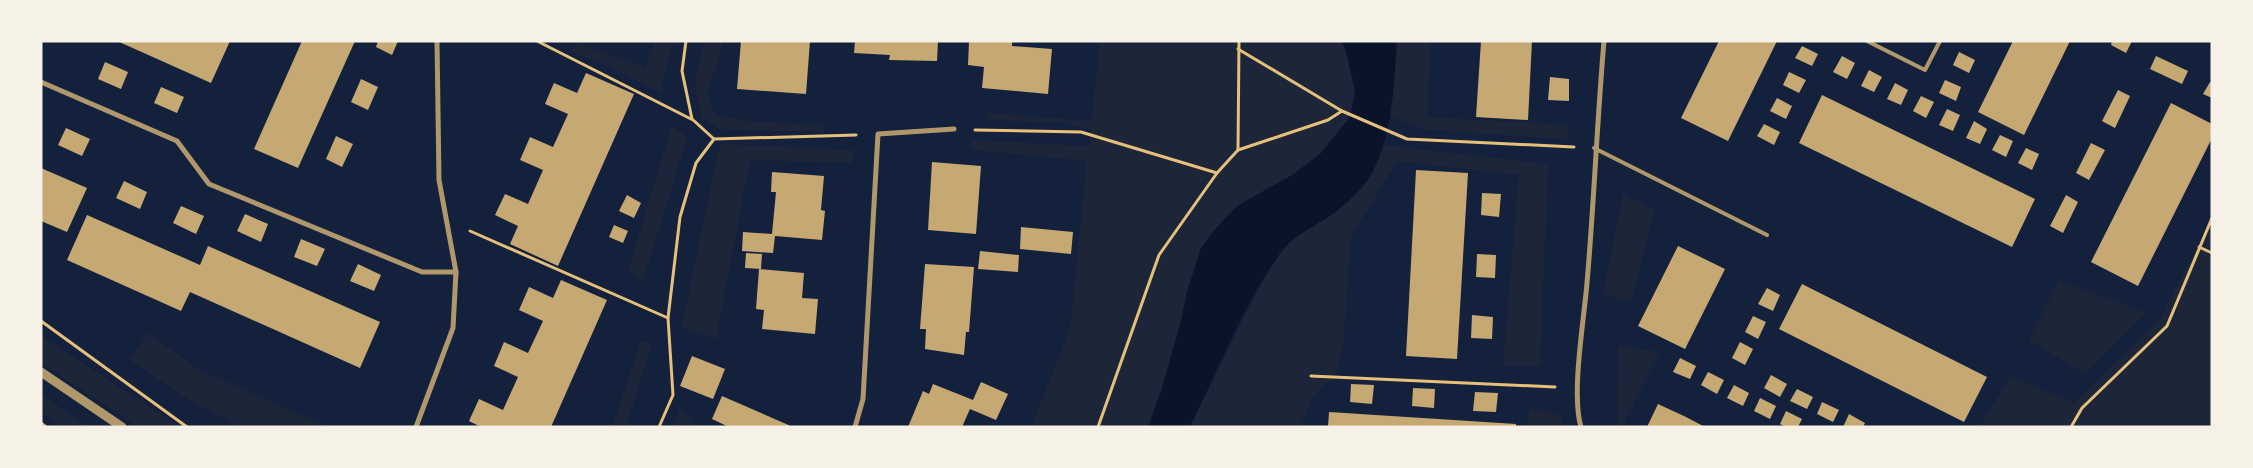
<svg xmlns="http://www.w3.org/2000/svg" width="2253" height="468" font-family="Commissioner,sans-serif">
	<style>
		.green { fill: #1d2539 }
		.water { fill: #0b132b }
		.building { fill: #c6a872 }
		.lines { fill: none; stroke-linecap: round; stroke-linejoin: round }
		.path { stroke: #e5c07b; stroke-width: 3 }
		.service { stroke: #b1986c; stroke-width: 4 }
		.minor { stroke: #b1986c; stroke-width: 5 }
		.tertiary { stroke: #b1986c; stroke-width: 9 }
	</style>
	<rect width="100%" height="100%" fill="#14213d"/>
	<g class="green">
		<path d="M655,41H674L663,77V94L599,62L570,52L578,42L645,68Z"/>
		<path d="M705,41H724L708,91L715,115L755,122L823,125L824,132L720,129L702,118C691,81 694,78 705,41Z"/>
		<path d="M1100,41H1342L1347,55L1355,92L1350,117L1321,153L1294,174L1237,206L1217,227L1201,248L1187,292L1181,321L1162,388L1148,427H1031L1070,329L1087,161L973,150L971,140L1089,146L1091,130L1064,123L989,120L987,113L1092,121Z"/>
		<path d="M1397,41H1431L1427,117L1568,125L1569,140L1423,129L1389,116Z"/>
		<path d="M672,126L687,137L643,282L628,271Z"/>
		<path d="M722,144L854,150L852,163L750,160L716,339L682,327L717,156Z"/>
		<path d="M1382,145L1548,164L1540,366L1503,367L1519,175L1397,161L1351,237L1343,347L1333,381C1312,388 1308,408 1301,427H1190L1254,297L1279,254L1296,236L1336,212L1373,171Z"/>
		<path d="M1623,193L1654,210L1631,302L1603,294Z"/>
		<path d="M2212,219V427H1980L2010,376L2074,403L2160,319Z"/>
		<path d="M2059,280L2146,313L2085,374L2029,340Z"/>
		<path d="M148,333L198,369L327,427H240L186,398L130,360Z"/>
		<path d="M41,336L181,427H139L41,363Z"/>
		<path d="M641,341L652,344L626,427H612Z"/>
		<path d="M1619,345L1659,352L1622,427H1617Z"/>
		<path d="M41,394L88,427H63L41,412Z"/>
		<path d="M1529,408L1561,416V427H1528Z"/>
		<path d="M680,409L692,421L689,427H672Z"/>
	</g>
	<path class="water" d="M1342,41H1397C1394,83 1393,133 1373,171C1366,186 1351,199 1338,210C1318,226 1294,233 1279,255C1242,308 1218,370 1190,427H1148L1162,388L1181,321L1187,292L1201,248L1217,227L1237,206L1294,174L1321,153L1350,117L1355,92L1347,55Z"/>
	<g class="building">
		<path d="M117,41H230L211,83Z"/>
		<path d="M302,41H355L298,168L254,149Z"/>
		<path d="M378,41H398L392,55L376,47Z"/>
		<path d="M741,41H810L806,94L737,89Z"/>
		<path d="M855,41H938L937,61L889,60L890,55L854,53Z"/>
		<path d="M969,41H1012V46L1052,49L1048,94L982,88L984,67L968,65Z"/>
		<path d="M1481,41H1532L1528,120L1476,117Z"/>
		<path d="M1719,41H1777L1728,141L1681,118Z"/>
		<path d="M2013,41H2070L2024,135L1978,112Z"/>
		<path d="M2112,41H2132L2126,53L2111,45Z"/>
		<path d="M1802,46L1818,54L1812,66L1795,58Z"/>
		<path d="M1959,52L1975,60L1969,73L1953,65Z"/>
		<path d="M1842,56L1855,63L1847,79L1833,72Z"/>
		<path d="M2156,56L2188,71L2182,84L2150,69Z"/>
		<path d="M105,62L128,72L121,89L98,79Z"/>
		<path d="M1869,70L1882,77L1874,92L1861,86Z"/>
		<path d="M1789,72L1806,80L1799,93L1783,85Z"/>
		<path d="M586,73L634,94L558,266L510,244L518,226L495,215L505,194L528,204L543,170L520,160L530,137L553,147L568,114L545,104L550,92L554,83L577,93Z"/>
		<path d="M1550,77L1569,79V101L1548,100Z"/>
		<path d="M361,79L378,87L368,110L351,102Z"/>
		<path d="M1945,80L1961,87L1956,101L1939,93Z"/>
		<path d="M2210,82L2212,83V98L2203,94Z"/>
		<path d="M1895,83L1908,90L1901,105L1887,99Z"/>
		<path d="M161,87L184,97L177,113L154,103Z"/>
		<path d="M2118,90L2130,96L2115,128L2102,121Z"/>
		<path d="M1822,95L2035,199L2012,247L1799,143Z"/>
		<path d="M1921,96L1934,102L1926,118L1913,111Z"/>
		<path d="M1777,98L1792,106L1786,119L1770,111Z"/>
		<path d="M2171,103L2212,124V138L2138,286L2091,262Z"/>
		<path d="M1947,109L1960,115L1953,131L1939,125Z"/>
		<path d="M1974,121L1987,129L1980,144L1966,138Z"/>
		<path d="M1764,124L1780,132L1774,145L1757,136Z"/>
		<path d="M66,128L90,139L82,156L58,145Z"/>
		<path d="M2000,135L2013,141L2006,157L1992,150Z"/>
		<path d="M336,136L353,144L342,167L326,159Z"/>
		<path d="M2091,143L2105,150L2089,180L2076,173Z"/>
		<path d="M2026,148L2039,154L2032,170L2018,163Z"/>
		<path d="M932,162L981,166L976,234L928,230Z"/>
		<path d="M41,168L87,188L67,232L41,221Z"/>
		<path d="M1416,170L1468,173L1457,359L1406,356Z"/>
		<path d="M772,172L824,176L821,210L825,211L822,240L775,236L773,253L742,251L743,232L772,234L776,192H771Z"/>
		<path d="M124,181L147,192L140,209L116,198Z"/>
		<path d="M1482,193L1501,194L1499,217L1481,215Z"/>
		<path d="M627,195L641,203L634,218L619,211Z"/>
		<path d="M2066,195L2078,202L2063,233L2050,226Z"/>
		<path d="M181,206L204,216L196,234L173,223Z"/>
		<path d="M245,214L268,224L261,242L237,231Z"/>
		<path d="M87,215L200,265L208,246L380,322L360,368L190,292L181,311L67,260Z"/>
		<path d="M614,225L628,231L623,243L609,237Z"/>
		<path d="M1021,227L1073,232L1071,254L1020,249Z"/>
		<path d="M301,239L325,249L317,266L294,257Z"/>
		<path d="M1678,246L1725,269L1685,349L1638,326Z"/>
		<path d="M980,251L1019,255L1018,272L978,269Z"/>
		<path d="M746,253L762,254L761,269L745,268Z"/>
		<path d="M1477,254L1496,255L1495,278L1476,277Z"/>
		<path d="M358,264L381,275L374,291L350,281Z"/>
		<path d="M925,264L974,267L969,332H966L964,355L925,349L926,329H920Z"/>
		<path d="M759,269L804,273L802,298L818,299L815,334L762,329L764,310L756,309Z"/>
		<path d="M561,280L607,300L551,427H481L469,421L479,399L503,410L518,377L494,366L504,342L528,353L543,321L519,310L529,287L553,298Z"/>
		<path d="M1802,284L1987,377L1964,422L1779,329Z"/>
		<path d="M1767,288L1780,295L1773,311L1758,304Z"/>
		<path d="M1472,315L1493,317L1492,339L1471,338Z"/>
		<path d="M1753,316L1766,322L1758,339L1745,332Z"/>
		<path d="M1740,342L1753,349L1745,365L1732,358Z"/>
		<path d="M692,356L725,369L713,399L680,386Z"/>
		<path d="M1680,358L1696,366L1690,379L1673,372Z"/>
		<path d="M1708,372L1724,380L1717,394L1701,385Z"/>
		<path d="M1771,375L1787,384L1780,397L1764,388Z"/>
		<path d="M981,382L1008,394L996,420L970,409L962,427H908L923,391L929,394L933,384L973,400Z"/>
		<path d="M1351,384L1374,385L1372,404L1350,402Z"/>
		<path d="M1734,385L1749,393L1743,406L1727,398Z"/>
		<path d="M1413,388L1435,389L1434,408L1412,406Z"/>
		<path d="M1797,389L1813,397L1807,409L1790,401Z"/>
		<path d="M1475,392L1498,393L1496,412L1473,411Z"/>
		<path d="M722,396L793,427H729L712,419Z"/>
		<path d="M1760,398L1776,406L1770,419L1754,411Z"/>
		<path d="M1822,402L1839,410L1833,422L1817,414Z"/>
		<path d="M1658,404L1686,417L1705,427H1647Z"/>
		<path d="M1786,411L1802,419L1798,427H1786L1780,424Z"/>
		<path d="M1329,412L1516,424V427H1328Z"/>
		<path d="M1849,414L1865,423L1863,427H1843Z"/>
	</g>
	<g class="lines">
		<g class="path">
			<path d="M537,41L691,119"/>
			<path d="M1342,111L1407,139L1574,147"/>
			<path d="M975,130L1081,132L1217,173"/>
			<path d="M714,139L856,135"/>
			<path d="M1238,150L1328,120L1342,111L1238,49"/>
			<path d="M470,231L668,318"/>
			<path d="M2199,247L2212,253"/>
			<path d="M41,321L187,427"/>
			<path d="M1311,376L1555,387"/>
			<path d="M41,423L46,427"/>
			<path d="M659,427L673,395L668,318L680,217L696,163L714,139L692,119L682,71L686,41"/>
			<path d="M1098,427L1159,255L1217,173L1238,150L1239,41"/>
			<path d="M2071,427L2082,408L2167,326L2212,218"/>
		</g>
		<g class="service">
			<path d="M1867,41L1925,70L1940,41"/>
			<path d="M1594,148L1767,235"/>
		</g>
		<g class="minor">
			<path d="M41,82L177,141L209,184L422,272H456"/>
			<path d="M416,427L453,328L456,272L439,180L437,41"/>
			<path d="M855,427L863,399L878,134L954,129"/>
			<path d="M1581,427C1571,394 1584,320 1587,283C1594,203 1597,122 1604,41"/>
		</g>
		<path class="tertiary" d="M41,372L122,427"/>
	</g>
	<rect width="2253" height="468" fill="none" stroke="#f6f1e7" stroke-width="85"/>
</svg>
